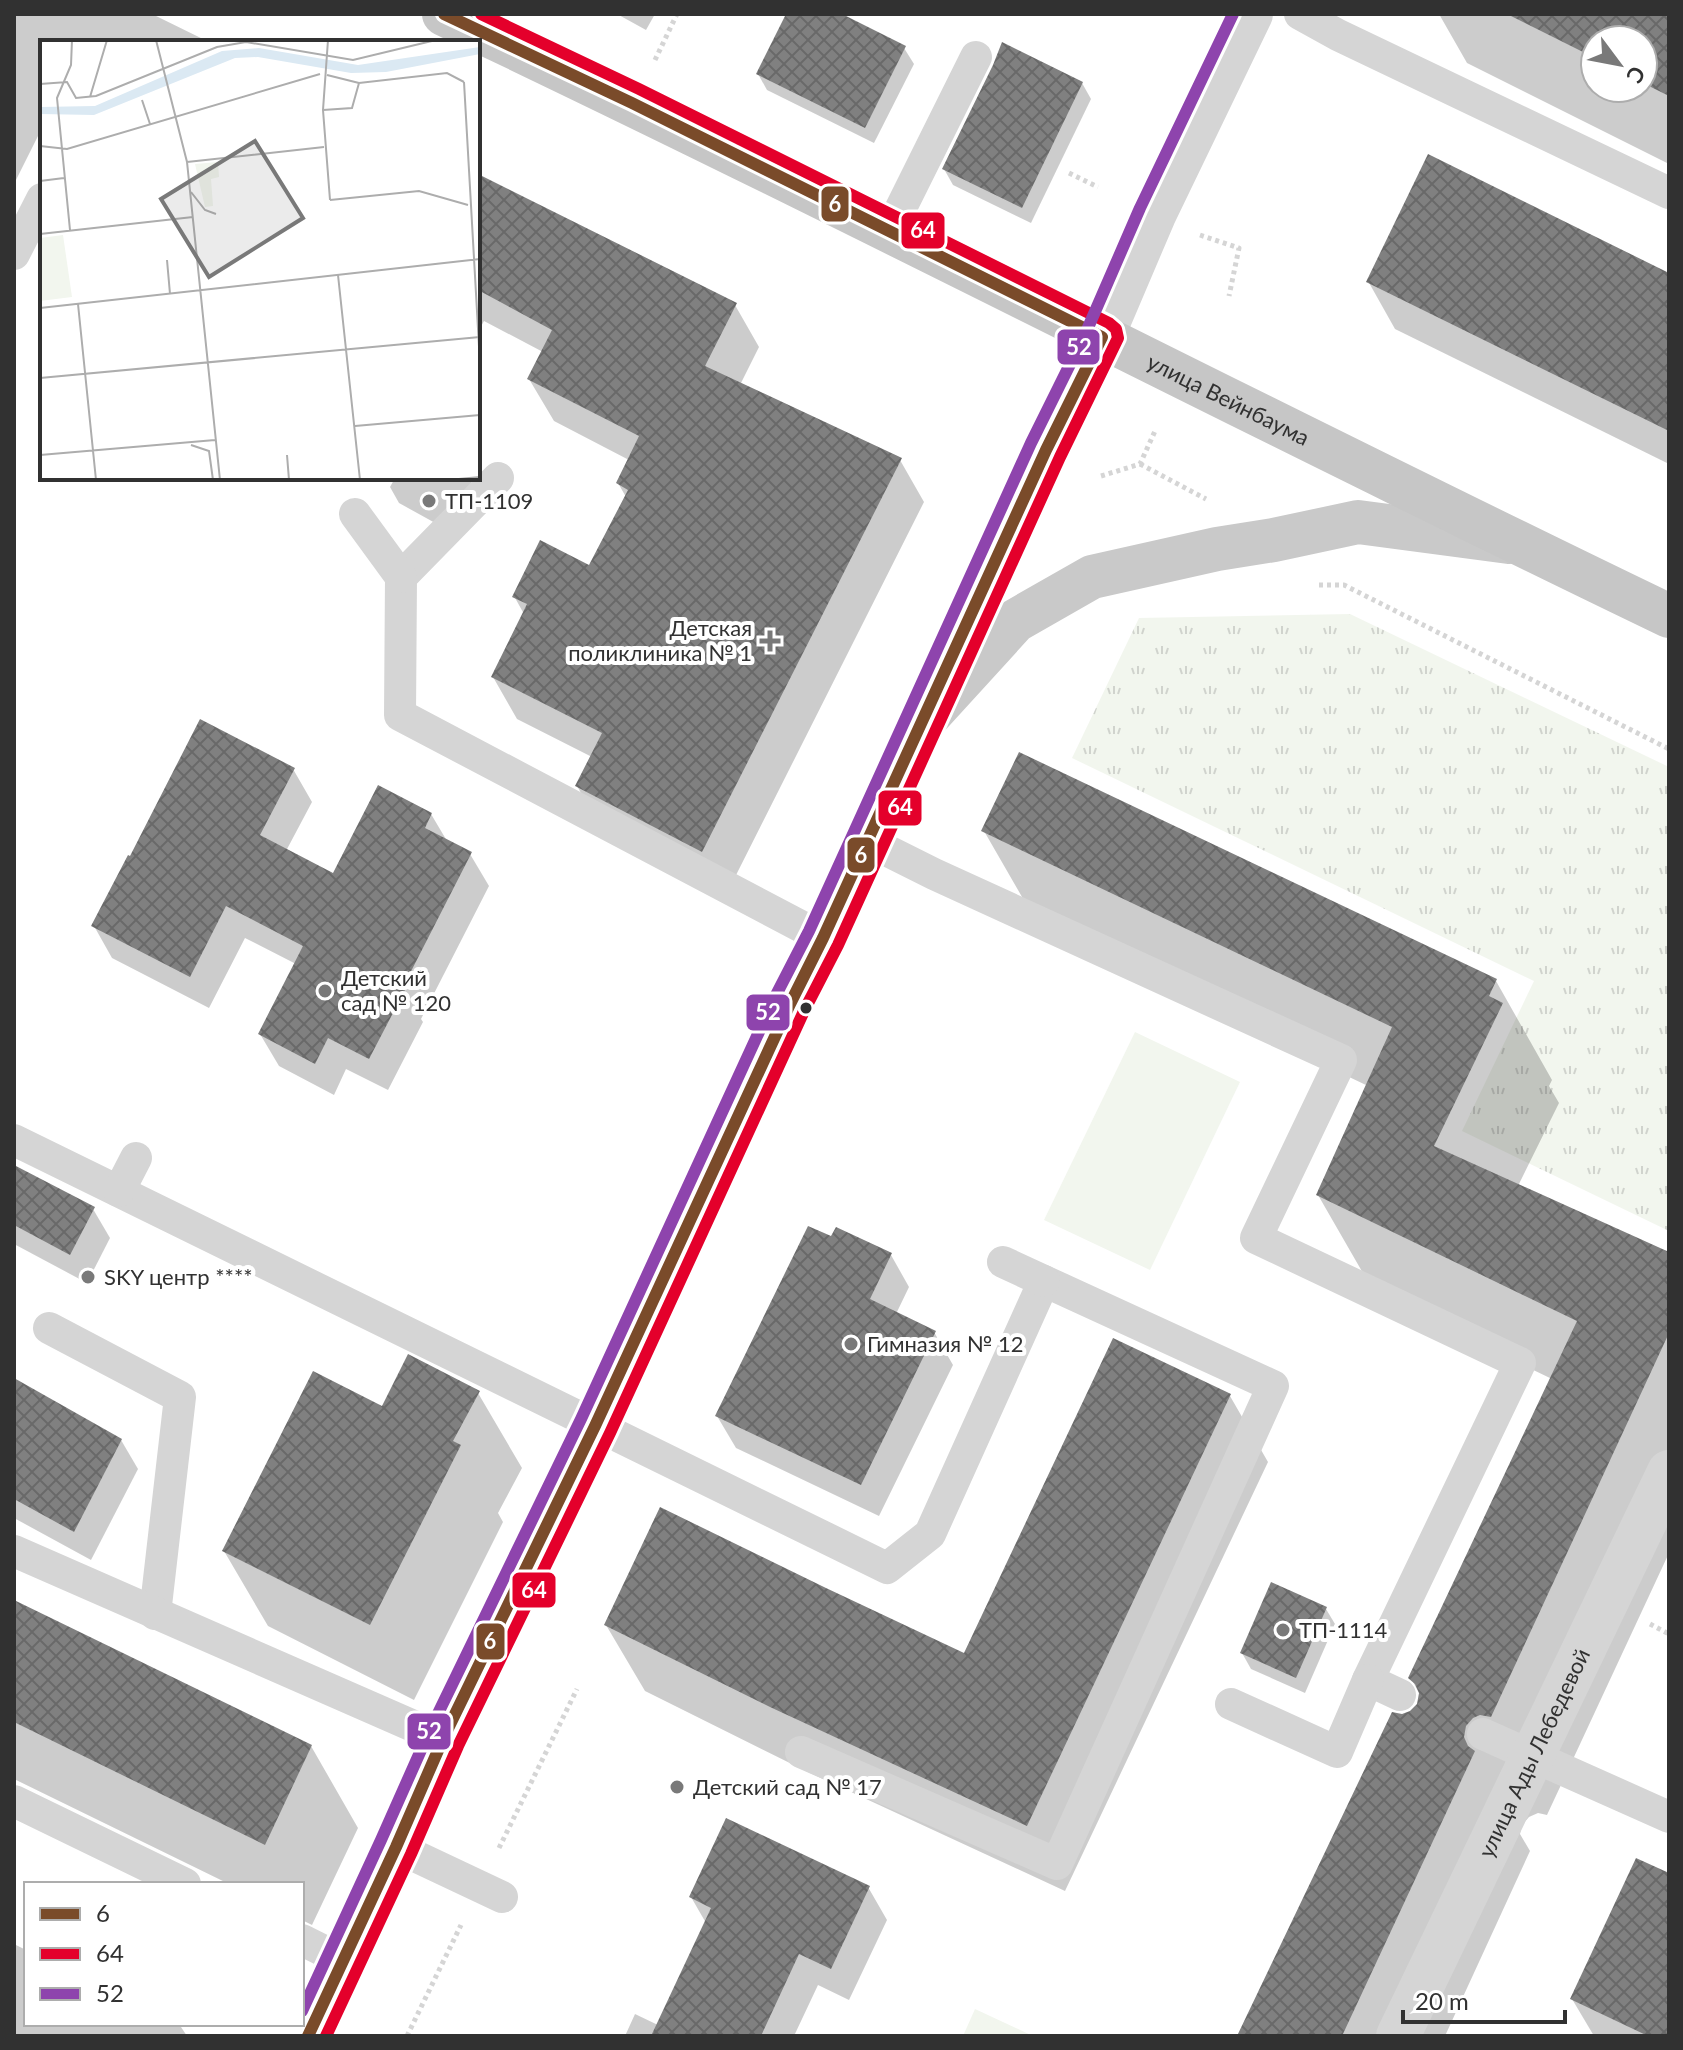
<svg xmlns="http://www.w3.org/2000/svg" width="1683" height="2050" font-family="Lato,sans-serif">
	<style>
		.park { fill: url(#park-tufts) }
		.pitch { fill: #f2f6ee }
		.shadow { fill: #0003; fill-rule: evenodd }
		.building { fill: url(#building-cross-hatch) }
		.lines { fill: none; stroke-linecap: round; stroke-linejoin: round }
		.path { stroke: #d5d5d5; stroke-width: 5; stroke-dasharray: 4 4; stroke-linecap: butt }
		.service { stroke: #d5d5d5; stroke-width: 32 }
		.minor { stroke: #d5d5d5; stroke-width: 44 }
		.primary { stroke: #c9c9c9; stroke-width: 44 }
		.trunk { stroke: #c6c6c6; stroke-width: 44 }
		.bus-1-casing { stroke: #fff; stroke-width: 18 }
		.bus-2-casing { stroke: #fff; stroke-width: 18 }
		.bus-3-casing { stroke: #fff; stroke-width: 18 }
		.bus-1 { stroke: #7a4b2a; stroke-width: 12 }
		.bus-2 { stroke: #e4002b; stroke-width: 12 }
		.bus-3 { stroke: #8e44ad; stroke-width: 12 }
		.poi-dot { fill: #797979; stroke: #fff; stroke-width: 3 }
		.bus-dot { fill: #313131; stroke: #fff; stroke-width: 3 }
		.labels { text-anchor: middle; stroke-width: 8; stroke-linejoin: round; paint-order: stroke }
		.street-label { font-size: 22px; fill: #313131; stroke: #fff }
		.poi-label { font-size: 22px; fill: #313131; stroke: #fff; text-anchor: start }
		.inset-road { fill: none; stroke: #adadad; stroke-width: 2 }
		.view { fill: #797979; fill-opacity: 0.15; stroke: #797979; stroke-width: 4 }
		.inset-edge { fill: none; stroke: #313131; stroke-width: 4 }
		.line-badge { stroke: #fff; stroke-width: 3 }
		.badge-label { font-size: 22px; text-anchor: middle; font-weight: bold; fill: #fff }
	</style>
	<defs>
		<pattern id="park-tufts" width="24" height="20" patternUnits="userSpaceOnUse" patternTransform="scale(2)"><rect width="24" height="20" fill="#f2f6ee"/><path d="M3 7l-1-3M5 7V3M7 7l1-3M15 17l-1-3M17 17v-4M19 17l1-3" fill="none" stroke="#d0d3cd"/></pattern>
		<pattern id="building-cross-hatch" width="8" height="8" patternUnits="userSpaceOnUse" patternTransform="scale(2)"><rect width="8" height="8" fill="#808080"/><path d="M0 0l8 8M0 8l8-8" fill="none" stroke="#696969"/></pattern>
	</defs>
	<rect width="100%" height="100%" fill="#fff"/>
	<path class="park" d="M1350,614L1669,767V1231L1462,1131L1534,981L1072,758L1139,618Z"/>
	<g class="pitch">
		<path d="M1135,1032L1240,1082L1150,1270L1044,1220Z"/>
		<path d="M975,2009L1033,2036H963Z"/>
	</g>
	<g class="shadow">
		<path d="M14,14H152L209,42H42V128L14,184Z"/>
		<path d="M617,14H655L646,30Z"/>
		<path d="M788,14H837L904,48L914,64L874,143L767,90L758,74Z"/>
		<path d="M1439,14H1669V164L1467,63ZM1595,40H1643V88H1595Z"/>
		<path d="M1082,83L1091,99L1031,223L953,185L944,169Z"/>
		<path d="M478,176L735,305L759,347L740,385L900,460L924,502L727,893L601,828L577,786L592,757L517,719L493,677L524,614L514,596L590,567L626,497L618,483L629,460L554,421L529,379L543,352L484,321L478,332Z"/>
		<path d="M1669,275V464L1395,329L1368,281Z"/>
		<path d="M395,478H474L446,529L399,503L390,487Z"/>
		<path d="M293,769L312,802L286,851L333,876L431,814L447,841L470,854L489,886L421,1019L423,1022L388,1090L346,1069L334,1095L279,1066L260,1034L296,964L245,938L209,1008L112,958L94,926Z"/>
		<path d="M984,831L1496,981L1552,1080L1549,1086L1559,1103L1518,1186L1669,1255V1553L1547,1815L1538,1813L1529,1817L1522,1825L1520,1834L1530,1851L1445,2036H1239L1403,1716L1411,1713L1419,1705L1420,1695L1411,1678L1552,1379L1375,1294L1318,1195L1368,1086L1041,930Z"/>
		<path d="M14,1167L93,1209L110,1238L87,1283L14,1244Z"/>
		<path d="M832,1238L891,1255L909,1287L896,1314L934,1332L953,1365L879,1516L736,1448L717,1416Z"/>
		<path d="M14,1380L121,1440L138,1469L91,1560L14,1518Z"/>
		<path d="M478,1393L522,1468L498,1513L503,1522L414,1700L268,1626L224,1551L383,1408Z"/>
		<path d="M1230,1396L1268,1462L1065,1891L810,1773L645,1691L606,1625L965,1655Z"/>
		<path d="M14,1602L311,1746L358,1828L312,1925L302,1920V1884H229L14,1779Z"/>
		<path d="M1326,1609L1335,1624L1305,1693L1251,1669L1242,1653Z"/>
		<path d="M1669,1876V2036H1594L1572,1999Z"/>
		<path d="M868,1887L887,1920L849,2000L818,1985L794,2036H625L635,2014L658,2025L706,1923L691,1897Z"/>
		<path d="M14,1944L26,1950V2024H179L187,2036H14Z"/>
	</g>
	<g class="building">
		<path d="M786,14H842L906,46L865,128L756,74Z"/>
		<path d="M1507,14H1669V96L1643,83V40H1595V58Z"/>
		<path d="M1002,42L1083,82L1022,208L942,169L993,65Z"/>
		<path d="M1428,154L1669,273V431L1366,282Z"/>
		<path d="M478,174L737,303L705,366L902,458L702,852L575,786L602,733L491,677L527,604L512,597L540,540L589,565L628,490L616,483L639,436L527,379L552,330L478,290Z"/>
		<path d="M200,719L295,768L260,835L333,873L378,785L432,813L425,828L472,852L403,987L406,988L369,1059L328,1038L315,1064L258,1034L303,946L226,906L190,977L91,926L128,855L130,856Z"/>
		<path d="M1019,752L1497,979L1489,996L1503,1003L1434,1146L1669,1252V1333L1491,1717L1480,1715L1473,1718L1466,1726L1464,1737L1468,1746L1475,1751L1342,2036H1237L1392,1712L1402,1714L1410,1711L1417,1704L1419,1693L1415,1684L1408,1678L1577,1321L1316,1195L1392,1027L981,831Z"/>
		<path d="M14,1165L95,1207L70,1255L14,1225Z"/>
		<path d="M808,1226L831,1236L836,1227L892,1253L870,1299L936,1331L861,1485L715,1416Z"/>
		<path d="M1113,1338L1231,1394L1027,1826L770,1707L604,1625L660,1507L826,1588L964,1653Z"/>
		<path d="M408,1354L480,1391L453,1441L461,1445L370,1625L222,1551L313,1371L382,1406Z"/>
		<path d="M14,1378L122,1439L74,1532L14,1499Z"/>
		<path d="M1271,1582L1327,1607L1296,1678L1240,1653Z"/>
		<path d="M14,1600L312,1745L265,1845L14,1722Z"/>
		<path d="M726,1818L870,1886L831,1969L799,1954L761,2036H651L711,1908L689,1897Z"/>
		<path d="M1636,1858L1669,1873V2036H1648L1570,1999Z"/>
	</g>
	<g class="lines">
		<g class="path">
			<path d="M655,60L677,14"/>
			<path d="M1069,173L1098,187"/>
			<path d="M1200,235L1239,248L1229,296"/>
			<path d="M1140,464L1206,499"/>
			<path d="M1101,476L1140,464L1155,431"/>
			<path d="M1319,585H1344L1669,749"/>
			<path d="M1650,1624L1669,1634"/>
			<path d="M499,1848L577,1689"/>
			<path d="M407,2036L461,1925"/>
		</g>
		<g class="service">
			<path d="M1300,14L1338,35L1669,193"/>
			<path d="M889,232L976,57"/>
			<path d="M14,254L42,199"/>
			<path d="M498,478L401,577L400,715L823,938"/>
			<path d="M355,514L401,577"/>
			<path d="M868,841L934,874L1341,1060L1256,1238L1520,1363L1368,1680L1400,1695"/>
			<path d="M14,1140L887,1568L930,1534L1044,1281L1273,1386L1057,1864L801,1752"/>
			<path d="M119,1191L136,1158"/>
			<path d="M1003,1262L1044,1281"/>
			<path d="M49,1328L180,1397L155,1614"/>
			<path d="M14,1551L443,1739"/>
			<path d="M1231,1704L1337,1752L1368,1680"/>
			<path d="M1483,1734L1669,1817"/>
			<path d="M14,1801L185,1884"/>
			<path d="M396,1847L502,1897"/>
			<path d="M302,1940L344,1961"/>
		</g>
		<g class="minor">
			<path d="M1102,337L1154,215L1251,14"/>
			<path id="s1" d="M1398,2036L1669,1472"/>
		</g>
		<g class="primary">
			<path d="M940,684L1046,450L1102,337"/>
			<path d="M923,722L1015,621L1092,577L1217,549L1274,540L1358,522L1509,542"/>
		</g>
		<path class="trunk" id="s2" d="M444,14C855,209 1259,419 1669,616"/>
		<defs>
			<path id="bus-1" d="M308,2036L396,1847L443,1739L595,1426L790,1004L823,938L1046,450L1102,337L632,103L444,14"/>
			<path id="bus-2" d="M326,2036L411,1854L458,1746L610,1433L804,1011L838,945L1060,457L1118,338L1116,329L1109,323L639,89L481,14"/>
			<path id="bus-3" d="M302,2011L381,1840L429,1732L581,1419L775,997L809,931L1031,443L1087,330L1140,208L1233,14"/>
		</defs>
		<use href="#bus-1" class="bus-1-casing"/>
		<use href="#bus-2" class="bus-2-casing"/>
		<use href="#bus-3" class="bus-3-casing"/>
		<use href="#bus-1" class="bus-1"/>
		<use href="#bus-2" class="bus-2"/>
		<use href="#bus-3" class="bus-3"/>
	</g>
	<g class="poi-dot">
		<circle cx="429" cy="501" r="8"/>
		<path d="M766 629h8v8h8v8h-8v8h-8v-8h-8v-8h8z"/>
		<circle cx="325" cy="991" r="8"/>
		<circle cx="88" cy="1277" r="8"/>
		<circle cx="851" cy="1344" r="8"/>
		<circle cx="1283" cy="1630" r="8"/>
		<circle cx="677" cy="1787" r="8"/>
	</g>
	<circle class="bus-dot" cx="806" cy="1008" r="7"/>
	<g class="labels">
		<g class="street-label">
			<text dy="8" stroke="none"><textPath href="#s2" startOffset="874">улица Вейнбаума</textPath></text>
			<text dy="8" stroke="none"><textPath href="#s1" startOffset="314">улица Ады Лебедевой</textPath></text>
		</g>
		<g class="poi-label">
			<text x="445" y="509">ТП-1109</text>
			<text x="752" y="636" text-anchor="end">Детская<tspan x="752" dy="25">поликлиника № 1</tspan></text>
			<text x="341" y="986">Детский<tspan x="341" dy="25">сад № 120</tspan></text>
			<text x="104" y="1285">SKY центр ****</text>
			<text x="867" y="1352">Гимназия № 12</text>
			<text x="1299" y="1638">ТП-1114</text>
			<text x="693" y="1795">Детский сад № 17</text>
		</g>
	</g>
	<g transform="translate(40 40)">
		<rect width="440" height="440" fill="#fff"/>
		<path d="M178,122L179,137L171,139L173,166L165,167L155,124Z" fill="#f2f6ee"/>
		<path d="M23,195L32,257L0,261V198Z" fill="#f2f6ee"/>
		<path d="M440,7V14L346,32L311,33L218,17L195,18L54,75L0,74V67L55,66L182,11L219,8L318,25Z" fill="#dbe9f3"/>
		<path class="inset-road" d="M116,0L147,122L180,440M288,0L283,70L290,160M287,35L319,43L407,33L424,42M424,42L440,324M0,44L27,42L36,58L56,56L177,7L206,2L313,20L396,0M50,57L67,0M102,60L110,84M283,70L312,68L319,43M0,106L27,109L280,34M147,122L284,107M0,141L24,138M151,152L165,170L176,174M290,160L379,151L428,165M30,190L17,58L31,25L32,0M0,194L153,177M127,220L130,254M298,235L320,440M38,264L56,440M0,268L440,219M0,338L440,297M315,386L440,375M151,405L169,411L173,440M0,415L175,400M247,415L249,440M408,440L440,437"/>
		<path class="view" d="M215,101L263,178L169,237L121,159Z"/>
		<rect width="440" height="440" class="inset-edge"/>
	</g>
	<g class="line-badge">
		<rect x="820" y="185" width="30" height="38" rx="8" fill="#7a4b2a"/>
		<rect x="900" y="211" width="46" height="39" rx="8" fill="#e4002b"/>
		<rect x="1056" y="328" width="45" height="38" rx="8" fill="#8e44ad"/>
		<rect x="877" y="789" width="46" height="38" rx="8" fill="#e4002b"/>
		<rect x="846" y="836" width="30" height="38" rx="8" fill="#7a4b2a"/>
		<rect x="745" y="993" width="46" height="39" rx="8" fill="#8e44ad"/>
		<rect x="511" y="1571" width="46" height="38" rx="8" fill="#e4002b"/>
		<rect x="475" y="1622" width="31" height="39" rx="8" fill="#7a4b2a"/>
		<rect x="406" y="1712" width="46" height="39" rx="8" fill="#8e44ad"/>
	</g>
	<g class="badge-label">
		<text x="835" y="212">6</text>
		<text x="923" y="238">64</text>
		<text x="1079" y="355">52</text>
		<text x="900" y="815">64</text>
		<text x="861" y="863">6</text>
		<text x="768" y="1020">52</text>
		<text x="534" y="1598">64</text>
		<text x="490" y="1649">6</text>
		<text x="429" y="1739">52</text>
	</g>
	<rect width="1683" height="2050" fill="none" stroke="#313131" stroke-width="32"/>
	<rect x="24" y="1882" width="280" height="144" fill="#ffffff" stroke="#adadad" stroke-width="2"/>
	<rect x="40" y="1908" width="40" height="12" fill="#7a4b2a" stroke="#adadad" stroke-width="2"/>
	<text x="96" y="1922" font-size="24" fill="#313131">6</text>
	<rect x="40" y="1948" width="40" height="12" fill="#e4002b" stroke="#adadad" stroke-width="2"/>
	<text x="96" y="1962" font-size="24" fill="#313131">64</text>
	<rect x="40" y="1988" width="40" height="12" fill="#8e44ad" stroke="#adadad" stroke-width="2"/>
	<text x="96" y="2002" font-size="24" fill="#313131">52</text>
	<g transform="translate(1619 64) rotate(122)"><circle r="38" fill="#ffffff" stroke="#adadad" stroke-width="2"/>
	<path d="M0-6L14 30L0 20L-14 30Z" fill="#797979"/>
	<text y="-12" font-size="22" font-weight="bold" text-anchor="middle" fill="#313131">С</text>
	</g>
	<path d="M1403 2010v12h162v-12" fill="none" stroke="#313131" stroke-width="4"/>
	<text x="1415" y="2010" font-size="24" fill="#313131" stroke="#ffffff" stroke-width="6" paint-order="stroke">20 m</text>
</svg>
